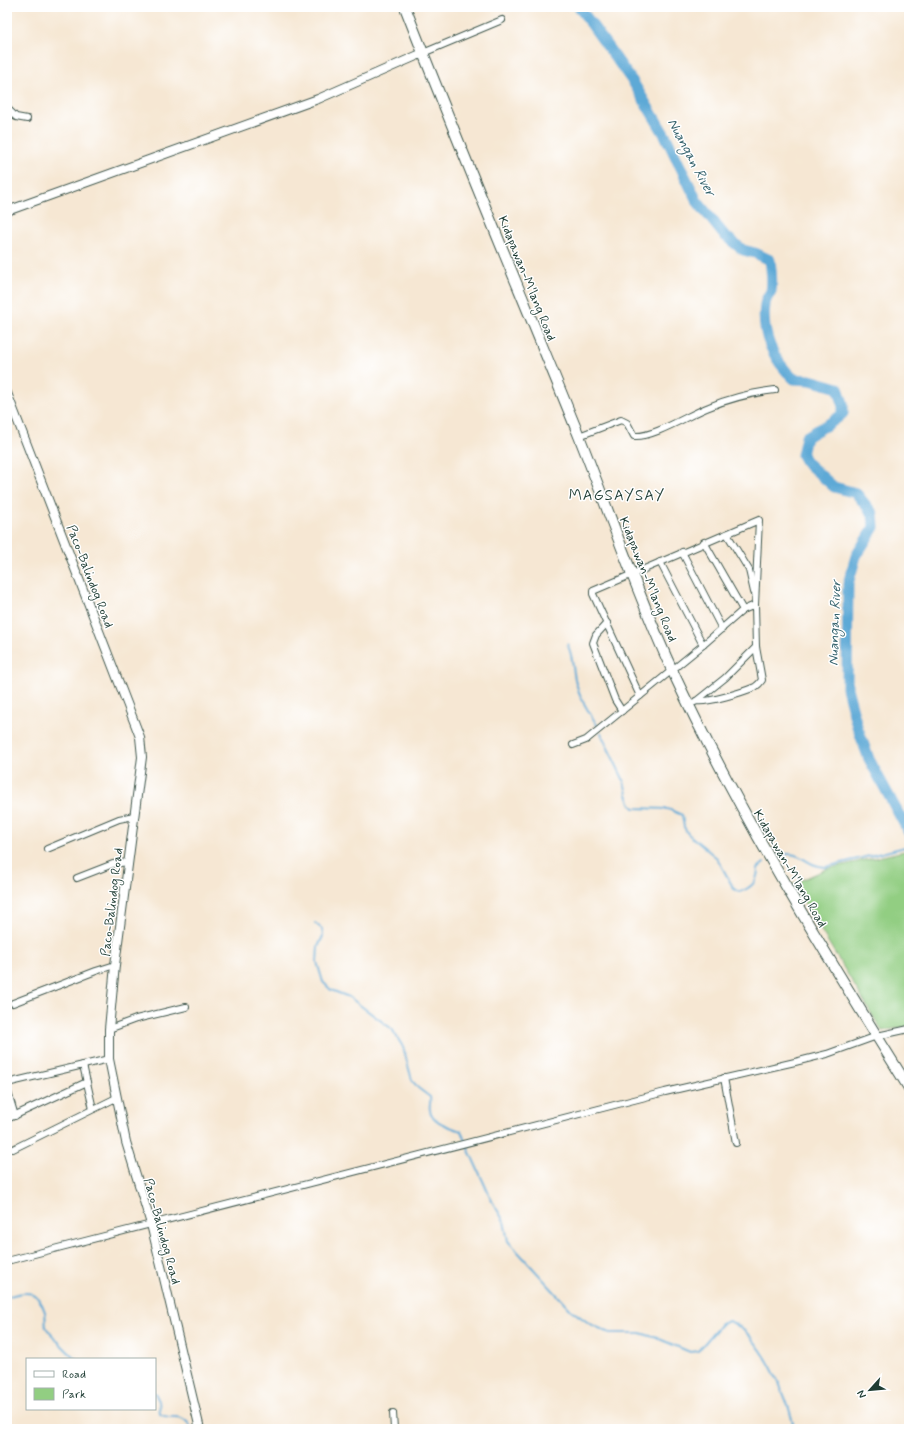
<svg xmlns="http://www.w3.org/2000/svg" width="916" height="1436" font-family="Mynerve,sans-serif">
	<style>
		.green { fill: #92ce82; stroke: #58865b }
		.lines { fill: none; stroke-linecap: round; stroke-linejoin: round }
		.stream { stroke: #5da9d6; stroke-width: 2 }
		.river { stroke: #5da9d6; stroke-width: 11 }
		.minor-casing { stroke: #3f564c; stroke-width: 8 }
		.tertiary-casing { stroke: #3f564c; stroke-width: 10 }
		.primary-casing { stroke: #3f564c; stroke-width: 12 }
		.minor { stroke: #fff; stroke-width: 6 }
		.tertiary { stroke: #fff; stroke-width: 8 }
		.primary { stroke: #fff; stroke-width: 10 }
		.labels { text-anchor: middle; stroke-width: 3; stroke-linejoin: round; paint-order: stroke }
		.street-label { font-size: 13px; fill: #1f3d34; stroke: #fff }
		.water-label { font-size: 14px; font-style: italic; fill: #35636d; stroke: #fff }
		.quarter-label { font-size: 15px; letter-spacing: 1px; fill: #1f3d34; stroke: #fff }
	</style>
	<rect width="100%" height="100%" fill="#fff"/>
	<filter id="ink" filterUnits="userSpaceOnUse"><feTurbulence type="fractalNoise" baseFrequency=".025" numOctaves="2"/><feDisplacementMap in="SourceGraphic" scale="8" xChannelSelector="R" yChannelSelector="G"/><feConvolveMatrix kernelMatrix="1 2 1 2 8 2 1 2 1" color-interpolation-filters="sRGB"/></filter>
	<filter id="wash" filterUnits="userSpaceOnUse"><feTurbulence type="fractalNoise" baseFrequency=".012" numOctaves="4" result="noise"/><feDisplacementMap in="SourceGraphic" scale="16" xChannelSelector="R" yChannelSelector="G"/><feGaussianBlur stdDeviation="0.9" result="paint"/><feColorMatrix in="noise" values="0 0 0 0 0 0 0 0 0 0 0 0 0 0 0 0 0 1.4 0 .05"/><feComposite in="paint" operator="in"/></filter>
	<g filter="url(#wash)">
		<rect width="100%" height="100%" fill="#f6e7d3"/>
		<path class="green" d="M909,850V1026L882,1031L793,884L826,869Z"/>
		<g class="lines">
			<g class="stream">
				<path d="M567,644C574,656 572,670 576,683C580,699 589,712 597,725"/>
				<path d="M601,733C608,749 616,764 623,779C627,789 626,800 634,808L668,809L682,815L684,827L688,834L717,858L734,889L739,892C752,888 758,881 758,868L764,863"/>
				<path d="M774,857C803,847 802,866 826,867L909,846"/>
				<path d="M315,923L322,929L323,936L318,947L317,962L323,982L331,990L349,997L392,1029L403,1047L412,1080L418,1088L430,1097C431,1102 429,1106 430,1110C432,1123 451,1127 461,1131L465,1141"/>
				<path d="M467,1146L493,1203L504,1221L508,1241L571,1310L590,1324L610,1333H640L657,1338L690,1352L698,1351L721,1324L729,1321C760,1333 789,1397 794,1429"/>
				<path d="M7,1297C27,1290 38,1290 45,1312C46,1317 45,1322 46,1327C48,1332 70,1354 76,1359"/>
				<path d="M155,1393L159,1401L160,1414C172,1422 181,1409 192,1429"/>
			</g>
			<path class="river" d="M579,7L633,82L666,137L697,201L724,235L743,250L755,253L770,260C771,269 773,281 771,291C769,295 765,300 765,305C761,334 773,360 794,379L810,380L838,388L843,403V413C833,424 819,428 806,437L802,455L806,462L834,487L856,493L873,514L874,527L856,556L848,584L847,688L857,726L869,759L909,833"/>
		</g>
	</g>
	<g filter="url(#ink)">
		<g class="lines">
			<defs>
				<g id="minor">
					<path d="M423,53L502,20"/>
					<path d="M7,108L16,117L27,119"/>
					<path d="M579,436L621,420L627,423L634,436C653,438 690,414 709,407C730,398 752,393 775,390"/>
					<path d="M727,534L749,570L754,592"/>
					<path d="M704,542L743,610"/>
					<path d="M682,552L722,629"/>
					<path d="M660,562L703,645"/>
					<path d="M607,623L596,635L593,643L615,700L622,711"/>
					<path d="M640,696L593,594V591L759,520L755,605L756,647L762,680C760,683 758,685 755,687C743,692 708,703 696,701"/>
					<path d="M695,702L725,678L756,647"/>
					<path d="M573,745L586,740L703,645L743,610L755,605"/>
					<path d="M47,849L119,819L134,816"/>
					<path d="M77,878L113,864L128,862"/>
					<path d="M13,1003L96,971L115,965"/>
					<path d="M109,1029L136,1019L186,1007"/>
					<path d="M83,1065L93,1109"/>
					<path d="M724,1078L736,1143"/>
					<path d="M7,1083L109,1059"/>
					<path d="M7,1089L15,1116"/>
					<path d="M7,1119L87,1082"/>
					<path d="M13,1149L116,1098"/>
					<path d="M7,1261L665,1092L795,1062L827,1054L877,1036L909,1029"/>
					<path d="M393,1413L394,1429"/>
				</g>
				<g id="tertiary">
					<path d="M7,211L318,99L423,53"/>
					<path d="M7,393L140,737L142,757L115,965L109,1029V1059L126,1142L151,1224L200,1429"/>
				</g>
				<path id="primary" d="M405,7C461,151 521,293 579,436C610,514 637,594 672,670C740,816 824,952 909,1088"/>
			</defs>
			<use href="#minor" class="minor-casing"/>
			<use href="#tertiary" class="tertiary-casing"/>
			<use href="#primary" class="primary-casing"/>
			<use href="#minor" class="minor"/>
			<use href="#tertiary" class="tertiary"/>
			<use href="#primary" class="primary"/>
		</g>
	</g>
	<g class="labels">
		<g class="street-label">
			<text transform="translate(528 278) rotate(68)" y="5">Kidapawan-M'lang Road</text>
			<text transform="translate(91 576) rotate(69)" y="5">Paco-Balindog Road</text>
			<text transform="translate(649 579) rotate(68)" y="5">Kidapawan-M'lang Road</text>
			<text transform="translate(791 868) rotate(60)" y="5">Kidapawan-M'lang Road</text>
			<text transform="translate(111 902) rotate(-83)" y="5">Paco-Balindog Road</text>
			<text transform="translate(163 1231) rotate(75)" y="5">Paco-Balindog Road</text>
		</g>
		<g class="water-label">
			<text transform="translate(692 157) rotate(62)" y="5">Nuangan River</text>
			<text transform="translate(834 623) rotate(-88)" y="5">Nuangan River</text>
		</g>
		<g class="quarter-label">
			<text x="617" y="500">MAGSAYSAY</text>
		</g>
	</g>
	<rect width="916" height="1436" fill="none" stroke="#fff" stroke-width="24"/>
	<rect x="26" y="1358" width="130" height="52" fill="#ffffff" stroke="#a5b1ae"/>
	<rect x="34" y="1371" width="20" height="6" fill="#ffffff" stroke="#a5b1ae"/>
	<text x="62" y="1378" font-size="12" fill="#1f3d34">Road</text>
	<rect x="34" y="1388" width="20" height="12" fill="#92ce82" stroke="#a5b1ae"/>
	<text x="62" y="1398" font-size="12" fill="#1f3d34">Park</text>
	<g transform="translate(870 1390) rotate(243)" stroke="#ffffff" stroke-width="3" paint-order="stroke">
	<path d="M0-3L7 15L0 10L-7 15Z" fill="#1f3d34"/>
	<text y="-6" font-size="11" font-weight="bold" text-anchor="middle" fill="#1f3d34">N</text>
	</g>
</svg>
